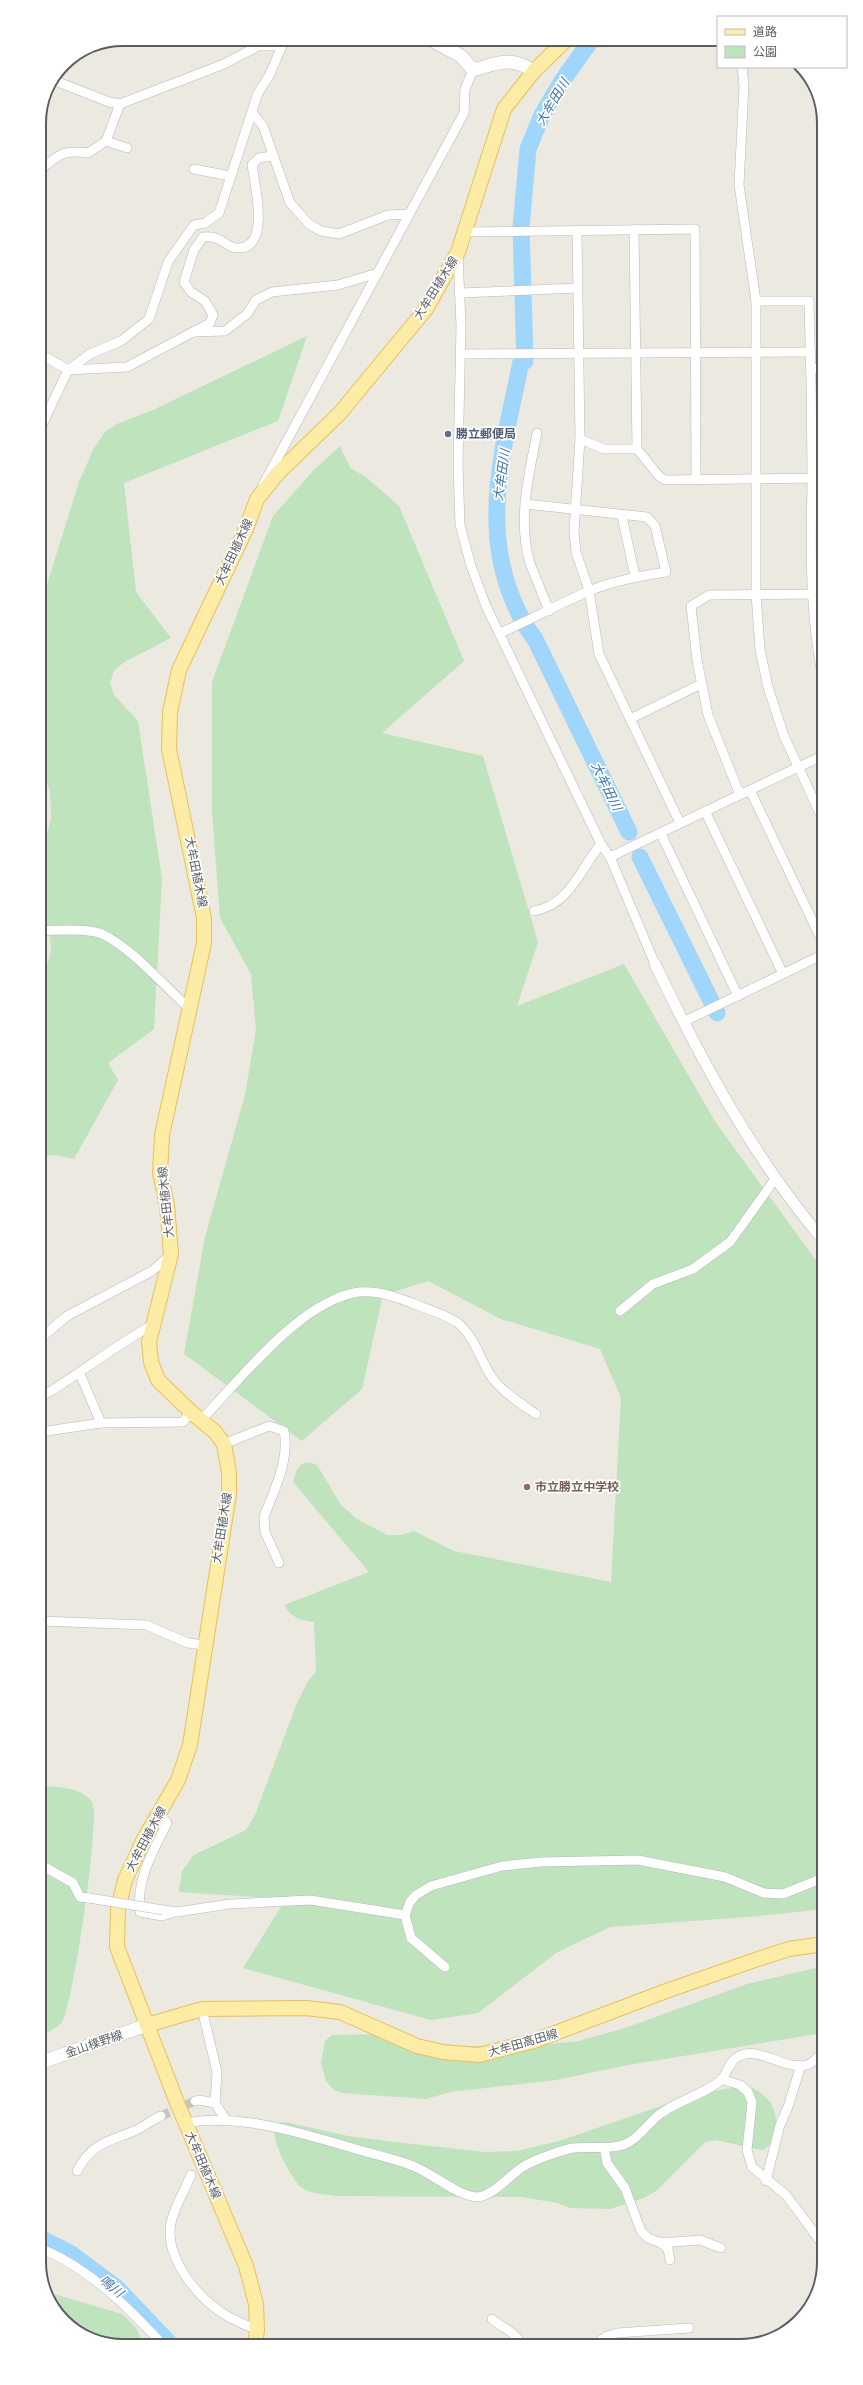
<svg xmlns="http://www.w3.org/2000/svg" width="863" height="2385" font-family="'Exo 2','Noto Sans JP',sans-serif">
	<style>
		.green { fill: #bee3bd }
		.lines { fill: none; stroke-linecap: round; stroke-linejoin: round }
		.river { stroke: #a0d6fb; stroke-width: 17 }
		.minor-tunnel { stroke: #c6c6c0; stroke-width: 9; stroke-dasharray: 9 4.5; stroke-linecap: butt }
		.minor-casing { stroke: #b6b8bd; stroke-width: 10 }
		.tertiary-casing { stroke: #b6b8bd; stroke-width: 12 }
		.secondary-casing { stroke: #b6b9bf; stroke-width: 14 }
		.primary-casing { stroke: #ebbf59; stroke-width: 16 }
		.minor { stroke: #fff; stroke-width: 9 }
		.tertiary { stroke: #fff; stroke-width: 11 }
		.secondary { stroke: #fff; stroke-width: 13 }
		.primary { stroke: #fceca5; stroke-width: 14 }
		.minor-bridge-casing { stroke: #b6b8bd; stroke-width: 10; stroke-linecap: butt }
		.minor-bridge { stroke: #fff; stroke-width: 9 }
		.service-dot { fill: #5c6f8a; stroke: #fff; stroke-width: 1.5 }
		.education-dot { fill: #8d6e63; stroke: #fff; stroke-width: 1.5 }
		.labels { text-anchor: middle; stroke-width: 3.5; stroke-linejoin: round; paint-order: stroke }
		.street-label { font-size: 12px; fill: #595c61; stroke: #fff }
		.service-label { font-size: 12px; font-weight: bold; fill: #4e5e75; stroke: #fff; text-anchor: start }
		.education-label { font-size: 12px; font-weight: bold; fill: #785e54; stroke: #fff; text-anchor: start }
		.water-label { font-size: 13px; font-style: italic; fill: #3f77ac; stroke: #fff }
		.rim { fill: none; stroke: #595c61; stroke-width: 2 }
	</style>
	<rect width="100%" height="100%" fill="#ebe9e0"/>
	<g class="green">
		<path d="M307,336L278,421L124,483L136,592L171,638L124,662L114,671L110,683L114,695L138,721L162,879L154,1029L108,1063L118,1080L74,1159L54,1155L40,1157V972C57,958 52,930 40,914V850L44,845L51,819L50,791L40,761V642L45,591L79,482L94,448L106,431L117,424L155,409Z"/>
		<path d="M340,446L350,468L366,477L399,506L464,661L382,733L483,756L538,942L517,1006L624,964L716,1123L823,1270L824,1909L760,1916L610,1927L556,1953L478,2013L431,2020L243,1968L286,1899L179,1892L182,1871L194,1855L246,1830L255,1815L297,1703L308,1681L316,1672L314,1622C300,1620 292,1618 284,1605L369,1572L293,1482C296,1469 301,1457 317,1465L341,1505L357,1519L387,1535H401L414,1531L454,1551L611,1582L621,1398L600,1349L501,1319L428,1281L383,1295L362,1389L302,1441L184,1354L205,1237L245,1095L256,1030L251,974L220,918L212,811V682L273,516L312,472Z"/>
		<path d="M41,1786C59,1787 81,1787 92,1802C101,1816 73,2006 62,2022C57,2028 48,2032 42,2036Z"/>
		<path d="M824,1966V2033L628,2065L556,2080L450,2092L426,2099L342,2093L334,2090L326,2081L321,2063L325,2041L332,2035L395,2034L442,2046H530L579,2041L625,2028L747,1984Z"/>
		<path d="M737,2087C742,2087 749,2086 753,2088C757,2090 768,2098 770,2102C780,2116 779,2146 761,2150L716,2140L705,2142L656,2191L644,2198L610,2209L570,2208L557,2203L522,2197L335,2196C325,2194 311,2194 302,2188C291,2179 275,2146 274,2132L279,2123L285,2122L348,2136L395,2142L485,2152L517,2151L559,2141L696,2094Z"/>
		<path d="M47,2292L122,2314L136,2328L145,2346H117L72,2328Z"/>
	</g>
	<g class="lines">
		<g class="river">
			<path d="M592,39L562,81L542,115L528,149L521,227L525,361L521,362C505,441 480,523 513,600C519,615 525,627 535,639L629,832"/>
			<path d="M640,857L717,1013"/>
			<path d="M42,2239L70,2253L117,2288L172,2346"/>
		</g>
		<path class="minor-tunnel" d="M161,2116L195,2101"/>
		<defs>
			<g id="minor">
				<path d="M742,67L744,85L739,185L756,301V594L760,650L768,687L784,736L822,818"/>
				<path d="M53,80L109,102L120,104L224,64L258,46H282"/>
				<path d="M253,114L263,126L290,203L309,224L321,231L339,234L388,215L409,214"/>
				<path d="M106,141L127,148"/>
				<path d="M194,169L230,176"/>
				<path d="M39,171C59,155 62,149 88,153L106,141L120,104"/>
				<path d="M634,229L637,449L659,476L665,480L822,478"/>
				<path d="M577,231L580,439L574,531L576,552L589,590L599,654L680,823"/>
				<path d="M465,232L695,229L696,479"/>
				<path d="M458,253L461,326L458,464L460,525L471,566L486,606L601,844L610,857L655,964"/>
				<path d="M460,293L578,288"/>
				<path d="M756,301H809C811,361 812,420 812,480C811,547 809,608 822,674"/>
				<path d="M193,332L225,331L247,314L256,300L272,292L338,285L378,273"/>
				<path d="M39,353L68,370L90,354L121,341L149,319L168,262L194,225L205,223L219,213L258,93L269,76L285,39"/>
				<path d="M461,354L811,352"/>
				<path d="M811,369L821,368"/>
				<path d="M40,429L68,370L127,367L210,323L213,315L205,301L191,292L184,282L194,250L203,237C223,235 224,247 237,248C271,250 255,185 252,165L259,158L272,156"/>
				<path d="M537,433C529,475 517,520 530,563C536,579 543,595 549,611"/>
				<path d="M580,439L604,449H637"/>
				<path d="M263,485L464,113L465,89L473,70"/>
				<path d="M622,516L635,576"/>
				<path d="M500,633C530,620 559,604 589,591C612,581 640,576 666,572L655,526L647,517L525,504"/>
				<path d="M630,719L701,684"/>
				<path d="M750,790L822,756"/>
				<path d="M743,793L738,790L708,715L697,660L691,606L709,595L822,594"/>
				<path d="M705,811L783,974"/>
				<path d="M661,834L738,996"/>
				<path d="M610,857L750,790L822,941"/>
				<path d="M534,911C570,905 580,869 601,844"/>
				<path d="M40,931C56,930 88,928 102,934C133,949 163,985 189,1008"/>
				<path d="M683,1022L822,955"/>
				<path d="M620,1311L653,1284L693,1269L730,1242L775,1179"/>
				<path d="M41,1338L67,1316L152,1271L170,1255"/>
				<path d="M80,1374L101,1423"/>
				<path d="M46,1394C82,1372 115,1346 152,1325"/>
				<path d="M202,1419C241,1379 301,1300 359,1292C378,1290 395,1297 412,1303C424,1308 450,1316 459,1324C474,1337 479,1356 489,1373C499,1390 520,1403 536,1414"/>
				<path d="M47,1431L101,1423L183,1422L191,1412"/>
				<path d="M224,1444L269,1426L284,1431C290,1460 274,1490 264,1517L265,1532L279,1563"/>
				<path d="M41,1621L146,1625L188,1643L204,1645"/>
				<path d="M159,1814L167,1823C153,1852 136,1879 140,1912L162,1916L172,1913"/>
				<path d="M41,1865L73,1883L80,1897L89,1898"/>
				<path d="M163,1910L177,1912L230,1904L310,1900L405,1915"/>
				<path d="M445,1967L411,1938L405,1915L410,1902L416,1895L431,1886L502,1866L541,1862L638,1860L725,1877L764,1893L783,1894L823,1878"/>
				<path d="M202,2009L217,2072L215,2103"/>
				<path d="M721,2079L740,2085L748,2092L752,2102L747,2150L752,2167L786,2195L824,2246"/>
				<path d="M195,2101L199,2100L215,2103L226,2120"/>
				<path d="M186,2123C238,2112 308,2135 359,2150C377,2155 396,2159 413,2166C432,2173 457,2196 477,2197C493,2197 512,2172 526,2165C537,2159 562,2150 573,2148C589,2146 607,2150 623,2145C639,2139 647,2124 660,2114C676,2101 708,2093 722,2079C727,2073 729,2063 736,2058C756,2043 784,2071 807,2065C814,2063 818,2055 824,2052"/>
				<path d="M604,2147L607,2163L625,2188L641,2231L648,2238L661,2243L668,2249L670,2260"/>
				<path d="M77,2171C92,2143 107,2142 134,2131C144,2127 151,2120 161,2116"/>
				<path d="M191,2175C185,2190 174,2207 171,2223C164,2259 200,2301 229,2317C238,2322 248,2326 257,2330"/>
				<path d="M766,2181L780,2125L788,2107L801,2065"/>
				<path d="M661,2243L700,2240L721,2248"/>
				<path d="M42,2249C90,2269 129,2308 164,2346"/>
				<path d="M492,2319C500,2327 518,2333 521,2344"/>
				<path d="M596,2344L607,2336L617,2333L689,2328"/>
			</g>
			<path id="tertiary" d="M655,964C702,1062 753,1157 823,1240"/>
			<g id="secondary">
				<path d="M430,39L461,56L473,70C499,63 509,56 534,71"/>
				<path d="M42,2062L147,2025"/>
			</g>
			<g id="primary">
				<path d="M147,2025L202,2009L306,2008L340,2012L417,2046L443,2052L479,2055L534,2041L669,1990L758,1959L789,1949L824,1944"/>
				<path d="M255,2345L257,2330L256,2304L246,2266L176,2100L117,1947L118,1909L125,1880L143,1841L178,1780L190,1745L229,1494V1473L224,1444L215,1432L191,1412L158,1380L151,1362L149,1342L171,1254L167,1205L160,1173L162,1135L204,943V918L169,749L170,712L179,670L246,529L257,499L278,473L340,413L426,309L458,252L504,109L534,71L567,39"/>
			</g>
		</defs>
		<use href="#minor" class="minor-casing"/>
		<use href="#tertiary" class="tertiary-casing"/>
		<use href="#secondary" class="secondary-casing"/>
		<use href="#primary" class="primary-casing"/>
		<use href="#minor" class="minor"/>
		<use href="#tertiary" class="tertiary"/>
		<use href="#secondary" class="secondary"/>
		<use href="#primary" class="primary"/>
		<defs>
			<path id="minor-bridge" d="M89,1898L163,1910"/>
		</defs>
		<use href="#minor-bridge" class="minor-bridge-casing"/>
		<use href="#minor-bridge" class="minor-bridge"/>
	</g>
	<circle class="service-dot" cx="448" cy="434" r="4"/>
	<circle class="education-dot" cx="527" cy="1487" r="4"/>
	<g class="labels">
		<g class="street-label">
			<text transform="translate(436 288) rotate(-58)" y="4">大牟田植木線</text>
			<text transform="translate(234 552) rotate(-65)" y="4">大牟田植木線</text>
			<text transform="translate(196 872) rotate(79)" y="4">大牟田植木線</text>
			<text transform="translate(166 1202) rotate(-96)" y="4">大牟田植木線</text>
			<text transform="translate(222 1528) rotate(-81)" y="4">大牟田植木線</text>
			<text transform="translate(146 1839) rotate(-62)" y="4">大牟田植木線</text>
			<text transform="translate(523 2043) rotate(-16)" y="4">大牟田高田線</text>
			<text transform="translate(94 2044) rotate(-19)" y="4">金山檪野線</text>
			<text transform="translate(203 2165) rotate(67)" y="4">大牟田植木線</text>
		</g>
		<g class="service-label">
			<text x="456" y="438">勝立郵便局</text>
		</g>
		<g class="education-label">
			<text x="535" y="1491">市立勝立中学校</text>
		</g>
		<g class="water-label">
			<text transform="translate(552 102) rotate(-59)" y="5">大牟田川</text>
			<text transform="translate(501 475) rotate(-82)" y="5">大牟田川</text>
			<text transform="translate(607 786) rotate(64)" y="5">大牟田川</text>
			<text transform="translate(112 2286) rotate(40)" y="5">鳴川</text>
		</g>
	</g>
	<path d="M0 0H863V2385H0ZM123 46H740A77 77 0 0 1 817 123V2262A77 77 0 0 1 740 2339H123A77 77 0 0 1 46 2262V123A77 77 0 0 1 123 46Z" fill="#fff" fill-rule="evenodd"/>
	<path class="rim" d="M123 46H740A77 77 0 0 1 817 123V2262A77 77 0 0 1 740 2339H123A77 77 0 0 1 46 2262V123A77 77 0 0 1 123 46Z"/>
	<rect x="717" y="16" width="130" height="52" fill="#ffffff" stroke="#bdbec0"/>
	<rect x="725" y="29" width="20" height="6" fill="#fceca5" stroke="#bdbec0"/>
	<text x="753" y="36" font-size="12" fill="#595c61">道路</text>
	<rect x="725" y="46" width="20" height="12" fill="#bee3bd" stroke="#bdbec0"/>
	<text x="753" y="56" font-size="12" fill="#595c61">公園</text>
</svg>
